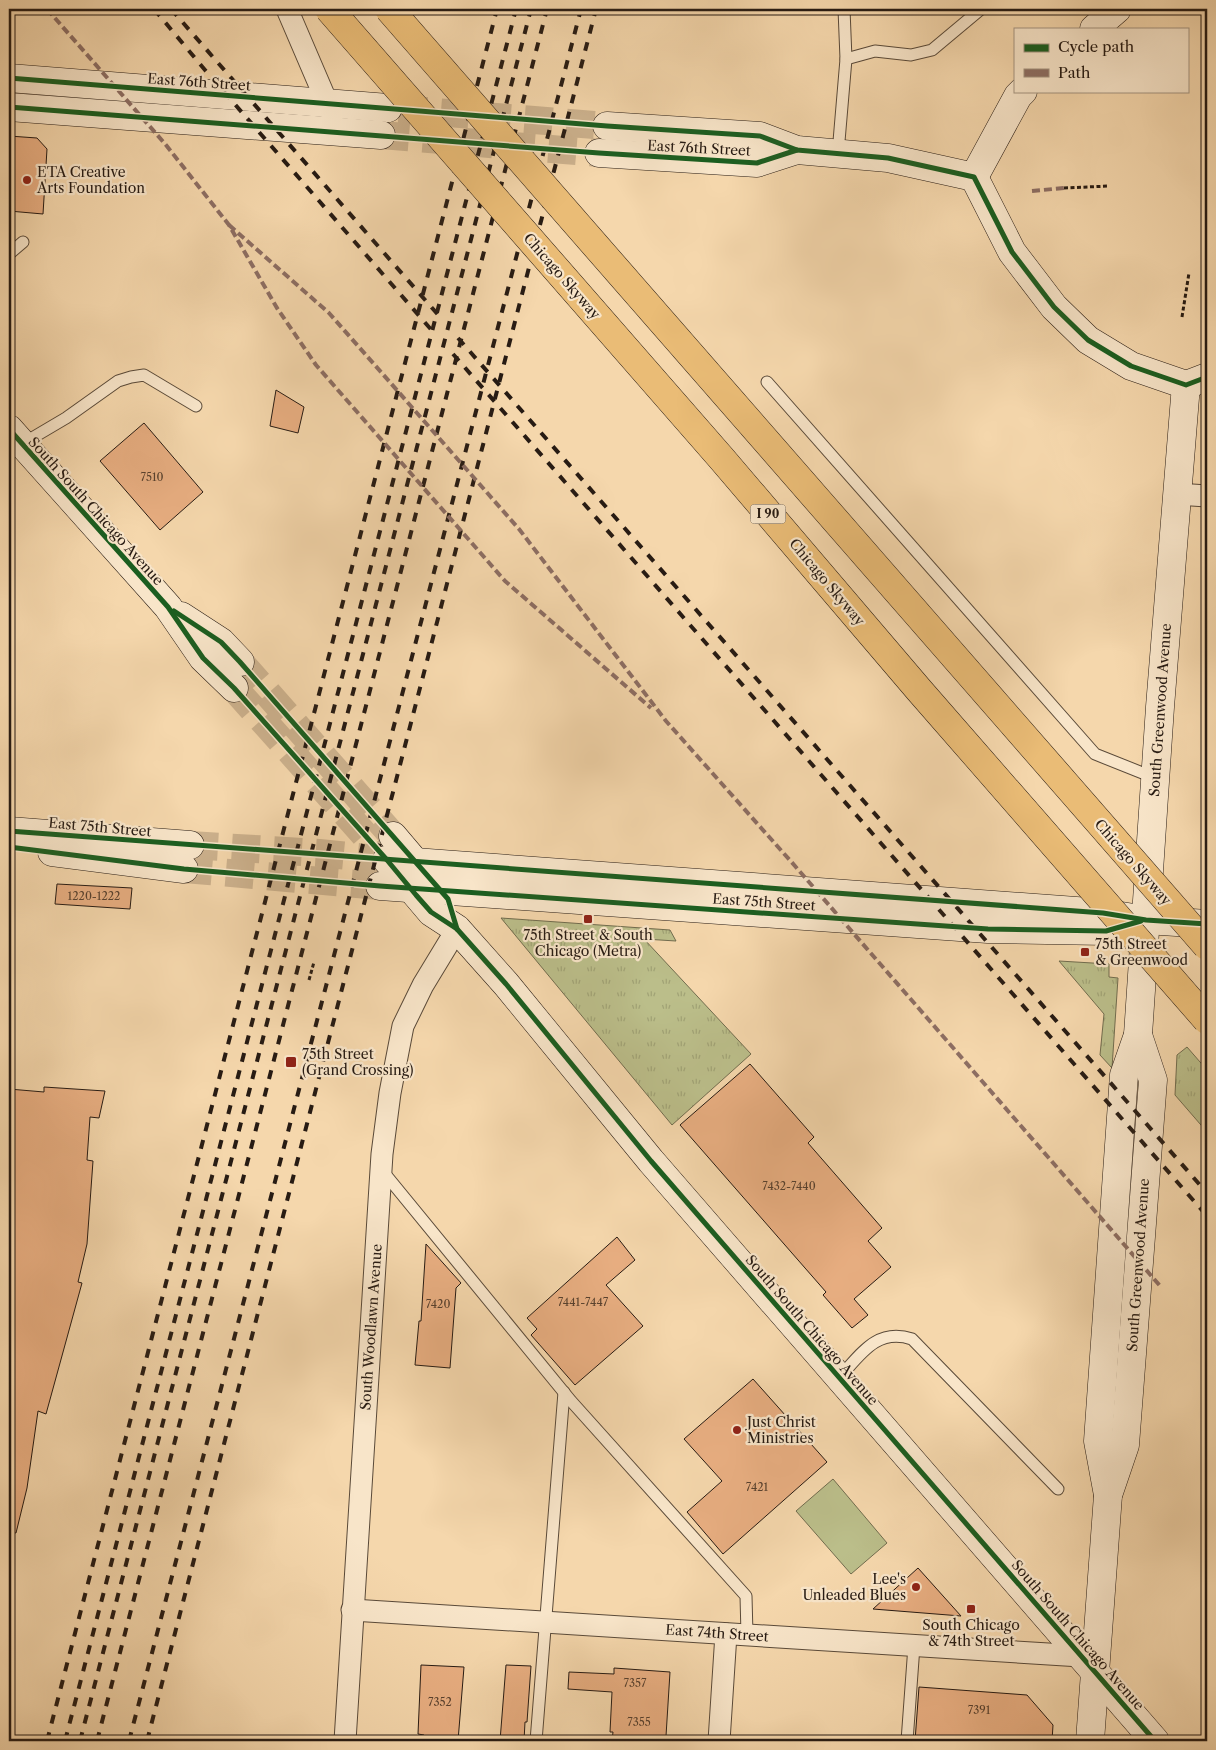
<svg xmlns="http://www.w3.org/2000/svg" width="1216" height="1750" font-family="'Libre Caslon Text',serif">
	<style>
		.grass { fill: url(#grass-tufts); stroke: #716c4e }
		.pitch { fill: #bbbe8a; stroke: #716c4e }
		.building { fill: #e8ae81; stroke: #271b13 }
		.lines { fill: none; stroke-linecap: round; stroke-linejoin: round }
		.secondary-tunnel { stroke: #ccb18d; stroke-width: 28; stroke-dasharray: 28 14; stroke-linecap: butt }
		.lane-casing { stroke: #5a4a39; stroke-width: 13 }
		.street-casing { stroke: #5a4a39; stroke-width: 23 }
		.secondary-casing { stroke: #271b13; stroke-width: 29 }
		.path { stroke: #271b13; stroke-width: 3; stroke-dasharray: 4 2.5; stroke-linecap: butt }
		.lane { stroke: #f8e5c9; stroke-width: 11 }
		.street { stroke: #f8e5c9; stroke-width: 21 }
		.secondary { stroke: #f8e5c9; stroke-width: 28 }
		.rail { stroke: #271b13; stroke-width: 4; stroke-dasharray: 9 9; stroke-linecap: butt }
		.highway-bridge-casing { stroke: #271b13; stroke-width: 29; stroke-linecap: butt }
		.highway-bridge { stroke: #eabc76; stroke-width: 28 }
		.quiet { stroke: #8d6e63; stroke-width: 4; stroke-dasharray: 8 4; stroke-linecap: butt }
		.cycleway-casing { stroke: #f8e5c9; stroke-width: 8 }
		.cycleway { stroke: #1b5e20; stroke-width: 5 }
		.poi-dot { fill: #8f2418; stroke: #f8e5c9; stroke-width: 2 }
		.labels { text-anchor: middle; stroke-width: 4.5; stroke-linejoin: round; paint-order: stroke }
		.number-label { font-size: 11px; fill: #57402e }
		.shield { fill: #f8e5c9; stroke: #66584a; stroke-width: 1 }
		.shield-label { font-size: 12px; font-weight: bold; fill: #271b13 }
		.street-label { font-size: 14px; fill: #271b13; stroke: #f8e5c9 }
		.poi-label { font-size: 14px; fill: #271b13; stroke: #f8e5c9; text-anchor: start }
	</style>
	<defs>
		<pattern id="grass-tufts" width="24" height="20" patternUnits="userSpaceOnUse" patternTransform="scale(1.25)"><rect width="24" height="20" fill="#bbbe8a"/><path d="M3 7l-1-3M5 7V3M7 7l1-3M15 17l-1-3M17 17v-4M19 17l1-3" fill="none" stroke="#a1a376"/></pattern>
	</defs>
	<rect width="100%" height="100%" fill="#f5d7ac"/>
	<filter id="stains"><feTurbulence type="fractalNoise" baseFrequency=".004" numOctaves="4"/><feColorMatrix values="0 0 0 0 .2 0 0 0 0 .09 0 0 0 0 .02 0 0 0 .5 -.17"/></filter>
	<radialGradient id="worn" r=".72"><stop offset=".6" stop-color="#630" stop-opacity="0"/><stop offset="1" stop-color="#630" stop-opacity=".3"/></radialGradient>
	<g class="grass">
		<path d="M501,918L670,930L676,941L644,939L751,1054L672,1125Z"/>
		<path d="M1059,961L1109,964V977L1118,978L1112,1068L1100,1055L1104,1014Z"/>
		<path d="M1187,1047L1207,1070V1132L1175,1095L1177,1055Z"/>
	</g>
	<path class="pitch" d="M833,1479L887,1543L851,1574L796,1511Z"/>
	<g class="building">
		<path d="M9,136L37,138L47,149L43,214L9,211Z"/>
		<path d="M276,390L304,407L298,433L270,426Z"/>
		<path d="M144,423L203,492L160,530L100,461Z"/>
		<path d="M57,884L132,888L130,909L55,904Z"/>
		<path d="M750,1064L814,1137L808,1143L882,1228L868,1241L891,1267L854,1299L868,1315L852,1328L823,1295L826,1292L680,1125Z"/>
		<path d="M44,1087L105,1091L99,1118L90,1117L87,1160L93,1161L87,1244L78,1282L82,1283L46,1414L38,1411L27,1488L16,1533L9,1532V1089L44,1092Z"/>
		<path d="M617,1237L635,1260L606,1285L643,1326L575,1385L531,1335L537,1329L527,1318Z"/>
		<path d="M426,1244L461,1283L456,1288L450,1368L415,1365L419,1321H421Z"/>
		<path d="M753,1379L827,1462L723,1554L687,1512L722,1481L684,1439Z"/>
		<path d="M918,1568L961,1616L873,1609Z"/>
		<path d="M421,1665L464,1667L458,1741L423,1739L424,1735L418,1734Z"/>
		<path d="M506,1665L531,1666L527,1722H525L524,1741H500Z"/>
		<path d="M614,1668L670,1672L666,1736H663L662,1741H612L613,1732H610L612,1692L568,1689L569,1672L614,1674Z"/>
		<path d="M919,1687L1027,1695L1053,1725L1052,1741H915Z"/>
	</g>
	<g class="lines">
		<g class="secondary-tunnel">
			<path d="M399,109L607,126"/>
			<path d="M381,135L599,153"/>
			<path d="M240,662L393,836"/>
			<path d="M234,688L387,860"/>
			<path d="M190,845L319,853L387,860"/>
			<path d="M184,869L380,886"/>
		</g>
		<defs>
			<g id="lane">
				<path d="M846,59L875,51L911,55L932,50L981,9"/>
				<path d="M838,153L846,59L844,9"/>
				<path d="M9,254L23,242"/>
				<path d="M767,382L1095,754L1155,778"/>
				<path d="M22,444L66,418L118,381L131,377L144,375L196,406"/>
				<path d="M381,1169L571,1401L746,1596L747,1635"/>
				<path d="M839,1378C860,1355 877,1327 912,1339L1058,1489"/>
				<path d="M536,1741L564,1392"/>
				<path d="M907,1741L914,1646"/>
			</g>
			<g id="street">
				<path d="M287,9L332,114"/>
				<path d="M1177,494L1207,496"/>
				<path d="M352,1610L1081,1656"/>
				<path d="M345,1741L382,1154L390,1093L403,1026L423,985L457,929"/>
				<path d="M719,1741L726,1634"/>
			</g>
			<g id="secondary">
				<path d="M1094,29L1117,9"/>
				<path d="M9,78L388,108"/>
				<path d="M9,107L381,135"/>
				<path d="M607,126L760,136L797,150L888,158L974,177"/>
				<path d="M599,153L757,163L797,150"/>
				<path d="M974,177L1012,252L1054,307L1088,340L1131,366L1186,385L1207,377"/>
				<path d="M974,177L1018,96L1023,91"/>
				<path d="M9,429L168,607L203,658L234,688"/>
				<path d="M181,616L221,642L240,662"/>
				<path d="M9,831L190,845"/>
				<path d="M393,836L421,869"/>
				<path d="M52,852L184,869"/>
				<path d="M387,860L431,912L457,929L506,984L651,1161L1155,1741"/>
				<path d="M387,860L1103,913L1146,920L1207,924"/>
				<path d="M380,886L988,929L1106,931L1125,926"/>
				<path d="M1108,1495L1098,1441L1124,1075L1138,1035L1160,707L1186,385"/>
				<path d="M1090,1741L1108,1495L1125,1445L1153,1080L1138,1035"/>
			</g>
		</defs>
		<use href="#lane" class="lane-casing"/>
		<use href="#street" class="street-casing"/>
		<use href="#secondary" class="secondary-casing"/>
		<g class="path">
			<path d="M1064,188L1109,186"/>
			<path d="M1182,317L1189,273"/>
			<path d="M309,980L314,962"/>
		</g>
		<use href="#lane" class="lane"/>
		<use href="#street" class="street"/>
		<use href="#secondary" class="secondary"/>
		<g class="rail">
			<path d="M154,9L205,70L435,334"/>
			<path d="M171,9L440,317"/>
			<path d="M458,338L1207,1193"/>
			<path d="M453,354L1207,1216"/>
			<path d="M47,1741L497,9"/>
			<path d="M65,1741L516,9"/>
			<path d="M80,1741L531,9"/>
			<path d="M97,1741L547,9"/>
			<path d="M129,1741L581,9"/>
			<path d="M147,1741L596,9"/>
		</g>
		<defs>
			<g id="highway-bridge">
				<path d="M329,9L722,459L919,690L1207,1020"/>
				<path d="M389,9L1207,946"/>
			</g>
		</defs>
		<use href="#highway-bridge" class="highway-bridge-casing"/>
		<use href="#highway-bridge" class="highway-bridge"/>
		<g class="quiet">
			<path d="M47,9L166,145L229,225L277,308L316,365L505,581L651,708"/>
			<path d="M1032,191L1064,188"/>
			<path d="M229,225L329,313L519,529L666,721L795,866L1161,1287"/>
		</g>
		<defs>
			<g id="cycleway">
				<path d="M9,78L607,126L760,136L797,150L888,158L974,177L1012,252L1054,307L1088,340L1131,366L1186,385L1207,377"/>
				<path d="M9,107L599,153L757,163L797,150"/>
				<path d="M9,429L168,607L203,658L234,688L387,860L416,895L431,912L457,929L506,984L651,1161L1155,1741"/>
				<path d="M174,611L221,642L240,662L448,899L457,929"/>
				<path d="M9,831L1103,913L1146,920L1207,924"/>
				<path d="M9,847L184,869L380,886L988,929L1106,931L1141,921"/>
			</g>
		</defs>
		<use href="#cycleway" class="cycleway-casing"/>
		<use href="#cycleway" class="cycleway"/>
	</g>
	<g class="poi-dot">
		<circle cx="27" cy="180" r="5"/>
		<rect x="583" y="914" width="10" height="10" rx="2.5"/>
		<rect x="1080" y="947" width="10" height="10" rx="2.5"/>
		<rect x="285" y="1056" width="12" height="12" rx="2.5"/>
		<circle cx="737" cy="1430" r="5"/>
		<circle cx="916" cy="1587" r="5"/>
		<rect x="966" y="1604" width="10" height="10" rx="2.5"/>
	</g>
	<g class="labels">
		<g class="number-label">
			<text x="152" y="481">7510</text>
			<text x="94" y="900">1220-1222</text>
			<text x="789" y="1190">7432-7440</text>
			<text x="583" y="1306">7441-7447</text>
			<text x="438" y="1308">7420</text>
			<text x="757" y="1491">7421</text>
			<text x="635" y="1687">7357</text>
			<text x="440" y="1706">7352</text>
			<text x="979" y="1714">7391</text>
			<text x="639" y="1726">7355</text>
		</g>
		<rect class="shield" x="750.5" y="504.5" width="35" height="19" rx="4"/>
		<g class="shield-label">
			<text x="768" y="518">I 90</text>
		</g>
		<g class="street-label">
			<text transform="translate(199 82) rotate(4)" y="5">East 76th Street</text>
			<text transform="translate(699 148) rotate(3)" y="5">East 76th Street</text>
			<text transform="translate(562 276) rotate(49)" y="5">Chicago Skyway</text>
			<text transform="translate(96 511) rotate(48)" y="5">South South Chicago Avenue</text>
			<text transform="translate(827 582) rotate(50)" y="5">Chicago Skyway</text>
			<text transform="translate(1160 710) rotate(-86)" y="5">South Greenwood Avenue</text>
			<text transform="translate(100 827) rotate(5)" y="5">East 75th Street</text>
			<text transform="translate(1133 862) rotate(49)" y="5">Chicago Skyway</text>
			<text transform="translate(764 902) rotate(4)" y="5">East 75th Street</text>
			<text transform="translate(1138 1265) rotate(-86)" y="5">South Greenwood Avenue</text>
			<text transform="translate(371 1327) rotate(-86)" y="5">South Woodlawn Avenue</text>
			<text transform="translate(812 1330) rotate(49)" y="5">South South Chicago Avenue</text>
			<text transform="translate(717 1633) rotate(4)" y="5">East 74th Street</text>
			<text transform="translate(1078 1635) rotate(49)" y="5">South South Chicago Avenue</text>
		</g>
		<g class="poi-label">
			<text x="37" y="177">ETA Creative<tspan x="37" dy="16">Arts Foundation</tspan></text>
			<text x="588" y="940" text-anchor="middle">75th Street &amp; South<tspan x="588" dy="16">Chicago (Metra)</tspan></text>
			<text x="1095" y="949">75th Street<tspan x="1095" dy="16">&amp; Greenwood</tspan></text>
			<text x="302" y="1059">75th Street<tspan x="302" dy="16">(Grand Crossing)</tspan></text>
			<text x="747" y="1427">Just Christ<tspan x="747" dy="16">Ministries</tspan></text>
			<text x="906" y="1584" text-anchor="end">Lee's<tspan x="906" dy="16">Unleaded Blues</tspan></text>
			<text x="971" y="1630" text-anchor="middle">South Chicago<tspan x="971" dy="16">&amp; 74th Street</tspan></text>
		</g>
	</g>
	<rect width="1216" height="1750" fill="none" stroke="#f5d7ac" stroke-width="30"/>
	<rect x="10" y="10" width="1196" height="1730" fill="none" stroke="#271b13" stroke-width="2.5"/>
	<rect x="15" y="15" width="1186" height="1720" fill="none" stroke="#271b13"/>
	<rect x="1014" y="28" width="175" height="65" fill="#f8e5c9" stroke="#a49480"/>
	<rect x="1024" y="44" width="25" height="8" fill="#1b5e20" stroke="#a49480"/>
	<text x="1058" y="52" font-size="15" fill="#271b13">Cycle path</text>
	<rect x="1024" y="69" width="25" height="8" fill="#8d6e63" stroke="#a49480"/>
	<text x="1058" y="78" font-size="15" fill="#271b13">Path</text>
	<rect width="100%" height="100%" filter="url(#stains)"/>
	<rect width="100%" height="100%" fill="url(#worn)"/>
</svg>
